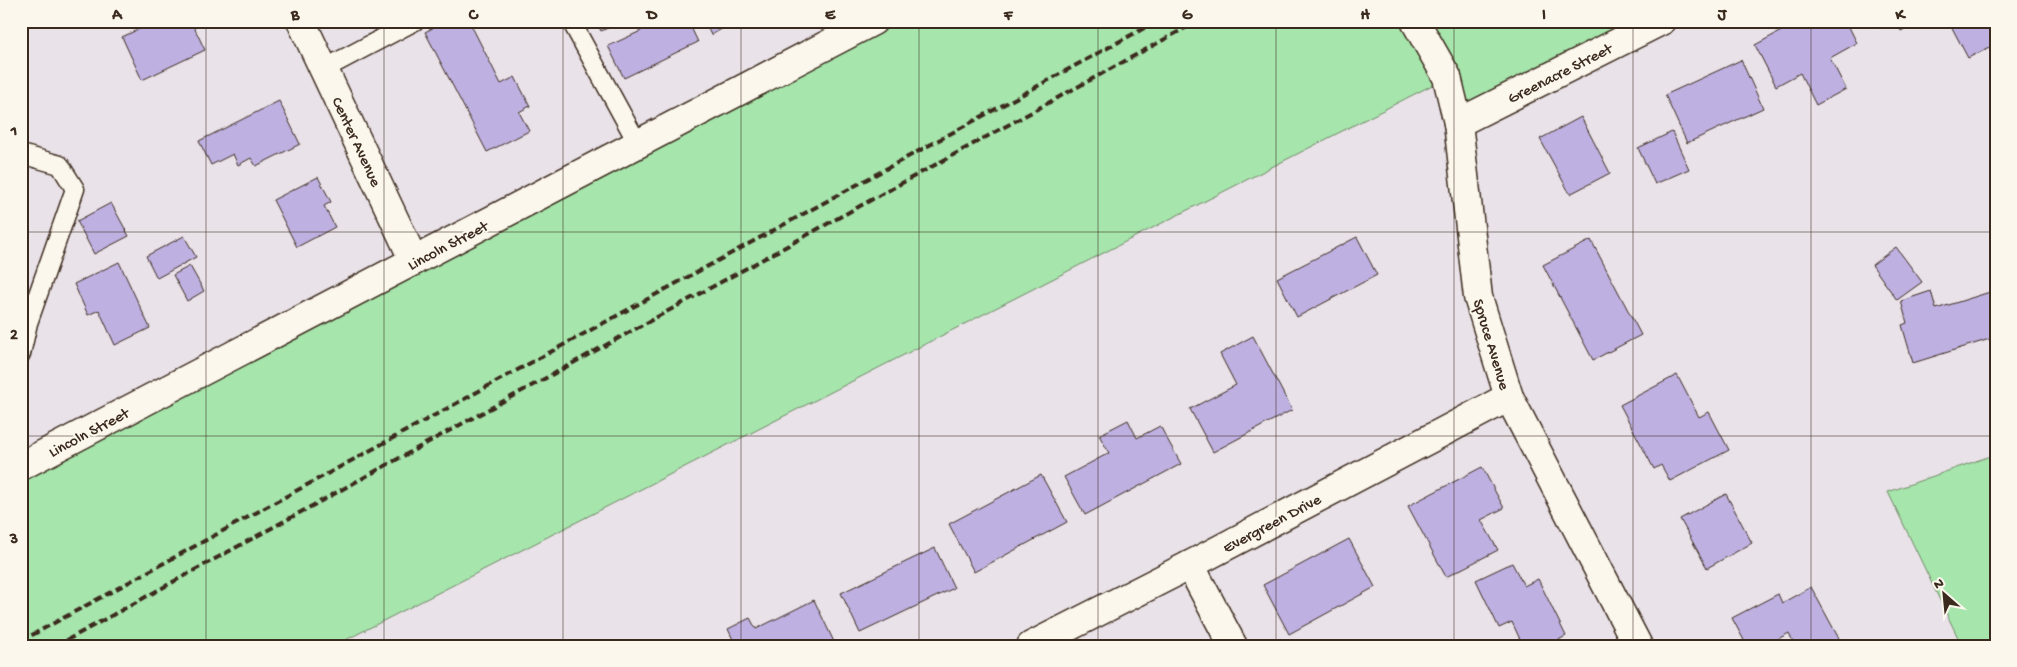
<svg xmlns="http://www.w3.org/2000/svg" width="2017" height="667" font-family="'Gochi Hand',sans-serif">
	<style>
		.green { fill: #a6e5ac; stroke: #708865 }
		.building { fill: #beb1e2; stroke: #3b2a1e }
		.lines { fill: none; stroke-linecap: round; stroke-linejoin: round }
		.service-casing { stroke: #3b2a1e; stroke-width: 21 }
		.minor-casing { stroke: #3b2a1e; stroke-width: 31 }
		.service { stroke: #fbf7ec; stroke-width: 18 }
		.minor { stroke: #fbf7ec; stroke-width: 28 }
		.rail { stroke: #3b2a1e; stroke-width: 4; stroke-dasharray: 8 4; stroke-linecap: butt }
		.grid { fill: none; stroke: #3b2a1e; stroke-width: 1; stroke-opacity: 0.55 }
		.labels { text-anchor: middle; stroke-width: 4; stroke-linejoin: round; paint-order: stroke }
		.street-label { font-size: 16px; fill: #3b2a1e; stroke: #fbf7ec }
		.neatline { fill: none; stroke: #3b2a1e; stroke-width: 2 }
		.grid-label { font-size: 16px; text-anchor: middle; font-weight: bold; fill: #3b2a1e }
	</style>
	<rect width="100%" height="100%" fill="#e9e2e9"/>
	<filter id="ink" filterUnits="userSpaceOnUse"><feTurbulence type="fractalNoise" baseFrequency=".02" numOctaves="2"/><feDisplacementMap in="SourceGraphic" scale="10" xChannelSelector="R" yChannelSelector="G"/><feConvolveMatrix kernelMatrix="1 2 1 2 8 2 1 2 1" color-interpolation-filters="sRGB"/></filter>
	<g filter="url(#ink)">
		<g class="green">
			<path d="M873,21H1661L1458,123L1446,78L334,646H21V466Z"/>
			<path d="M1996,454V646H1962L1888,492Z"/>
		</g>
		<g class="building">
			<path d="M156,21L160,29L177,21H191L205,50L142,80L122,37Z"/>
			<path d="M446,21H469L501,84L515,77L530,106L519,112L529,131L487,152L425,32Z"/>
			<path d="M596,21H623L601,31Z"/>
			<path d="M636,21H688L698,42L624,78L608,46L641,31Z"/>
			<path d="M704,21H736L711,35Z"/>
			<path d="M1800,21H1846L1857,43L1830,58L1846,89L1816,105L1800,73L1776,86L1755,45Z"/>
			<path d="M1869,21H1883L1872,27Z"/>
			<path d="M1896,21H1919L1901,31Z"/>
			<path d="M1995,21L1996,44L1968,58L1949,22Z"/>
			<path d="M1741,60L1763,108L1687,143L1665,95Z"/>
			<path d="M279,101L300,144L256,166L251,158L238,165L233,154L211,165L199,141Z"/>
			<path d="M1581,117L1610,173L1570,194L1540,139Z"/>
			<path d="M1672,132L1689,169L1655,184L1638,148Z"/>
			<path d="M318,177L331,202L324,206L335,227L297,247L273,200Z"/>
			<path d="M111,203L129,236L94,254L77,221Z"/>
			<path d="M184,236L196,257L157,278L146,256Z"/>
			<path d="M1357,237L1377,275L1297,317L1277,278Z"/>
			<path d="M1591,240L1641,335L1593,360L1543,265Z"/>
			<path d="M1896,247L1922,282L1897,300L1872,265Z"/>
			<path d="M119,262L150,328L115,345L99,310L88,315L74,284Z"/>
			<path d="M190,266L204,291L187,301L173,275Z"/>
			<path d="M1931,291L1936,309L1990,292L1996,310V337L1913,363L1902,325L1907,323L1901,301Z"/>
			<path d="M1253,336L1292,410L1213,452L1190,409L1236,385L1220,354Z"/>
			<path d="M1677,375L1699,417L1709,412L1729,450L1670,481L1661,465L1654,469L1620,405Z"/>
			<path d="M1128,420L1137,438L1160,426L1181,464L1085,515L1064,477L1109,453L1099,435Z"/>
			<path d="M1482,467L1504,508L1481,520L1498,550L1446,577L1408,506Z"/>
			<path d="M1041,475L1067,522L974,572L949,524Z"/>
			<path d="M1726,494L1752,543L1707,568L1680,519Z"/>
			<path d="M1349,539L1375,587L1289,634L1263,585Z"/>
			<path d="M935,548L954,588L860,633L841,593Z"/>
			<path d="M1512,563L1524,586L1538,579L1566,636L1547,646H1523L1512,622L1499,628L1476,580Z"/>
			<path d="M1811,587L1843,646H1795L1789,633L1765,646H1747L1732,618L1778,594L1782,603Z"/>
			<path d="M814,600L836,646H736L728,629L750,618L756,629Z"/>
		</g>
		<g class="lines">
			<defs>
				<g id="service">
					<path d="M571,21L638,144"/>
					<path d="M324,69L415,21"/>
					<path d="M21,154L60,165L75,189L28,323L21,354"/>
				</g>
				<g id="minor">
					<path d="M301,21L414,261"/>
					<path d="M1415,21L1447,77L1458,123L1478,297L1509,397L1638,646"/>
					<path d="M1458,123L1661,21"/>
					<path d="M21,466L873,21"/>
					<path d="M1190,565L1233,646"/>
					<path d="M1031,646L1190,565L1509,397"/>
				</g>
			</defs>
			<use href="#service" class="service-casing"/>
			<use href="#minor" class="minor-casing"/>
			<use href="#service" class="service"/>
			<use href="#minor" class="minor"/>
			<g class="rail">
				<path d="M21,641L1157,21"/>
				<path d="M56,646L1198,21"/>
			</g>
		</g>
	</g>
	<path class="grid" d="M206,21V646M384,21V646M563,21V646M741,21V646M919,21V646M1098,21V646M1276,21V646M1454,21V646M1633,21V646M1811,21V646M21,232H1996M21,436H1996"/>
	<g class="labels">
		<g class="street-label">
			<text transform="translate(1559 72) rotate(-27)" y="6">Greenacre Street</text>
			<text transform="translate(358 141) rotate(65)" y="6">Center Avenue</text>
			<text transform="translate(447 244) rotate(-28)" y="6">Lincoln Street</text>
			<text transform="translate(1493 344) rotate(73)" y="6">Spruce Avenue</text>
			<text transform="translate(88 431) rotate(-28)" y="6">Lincoln Street</text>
			<text transform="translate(1271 522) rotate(-28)" y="6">Evergreen Drive</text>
		</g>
	</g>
	<rect width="2017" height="667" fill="none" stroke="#fbf7ec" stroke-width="55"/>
	<g transform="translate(1944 594) rotate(333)" stroke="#fbf7ec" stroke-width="4" paint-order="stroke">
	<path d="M0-4L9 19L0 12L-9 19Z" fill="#3b2a1e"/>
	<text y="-8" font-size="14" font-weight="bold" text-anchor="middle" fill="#3b2a1e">N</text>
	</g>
	<rect x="28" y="28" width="1962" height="612" class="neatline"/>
	<g class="grid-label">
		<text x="117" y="19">A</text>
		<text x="295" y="19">B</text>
		<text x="473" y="19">C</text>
		<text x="652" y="19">D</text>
		<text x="830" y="19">E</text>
		<text x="1008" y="19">F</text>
		<text x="1187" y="19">G</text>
		<text x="1365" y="19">H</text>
		<text x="1544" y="19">I</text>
		<text x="1722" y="19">J</text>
		<text x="1900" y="19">K</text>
		<text x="14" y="135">1</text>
		<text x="14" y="339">2</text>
		<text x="14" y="543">3</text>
	</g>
</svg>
